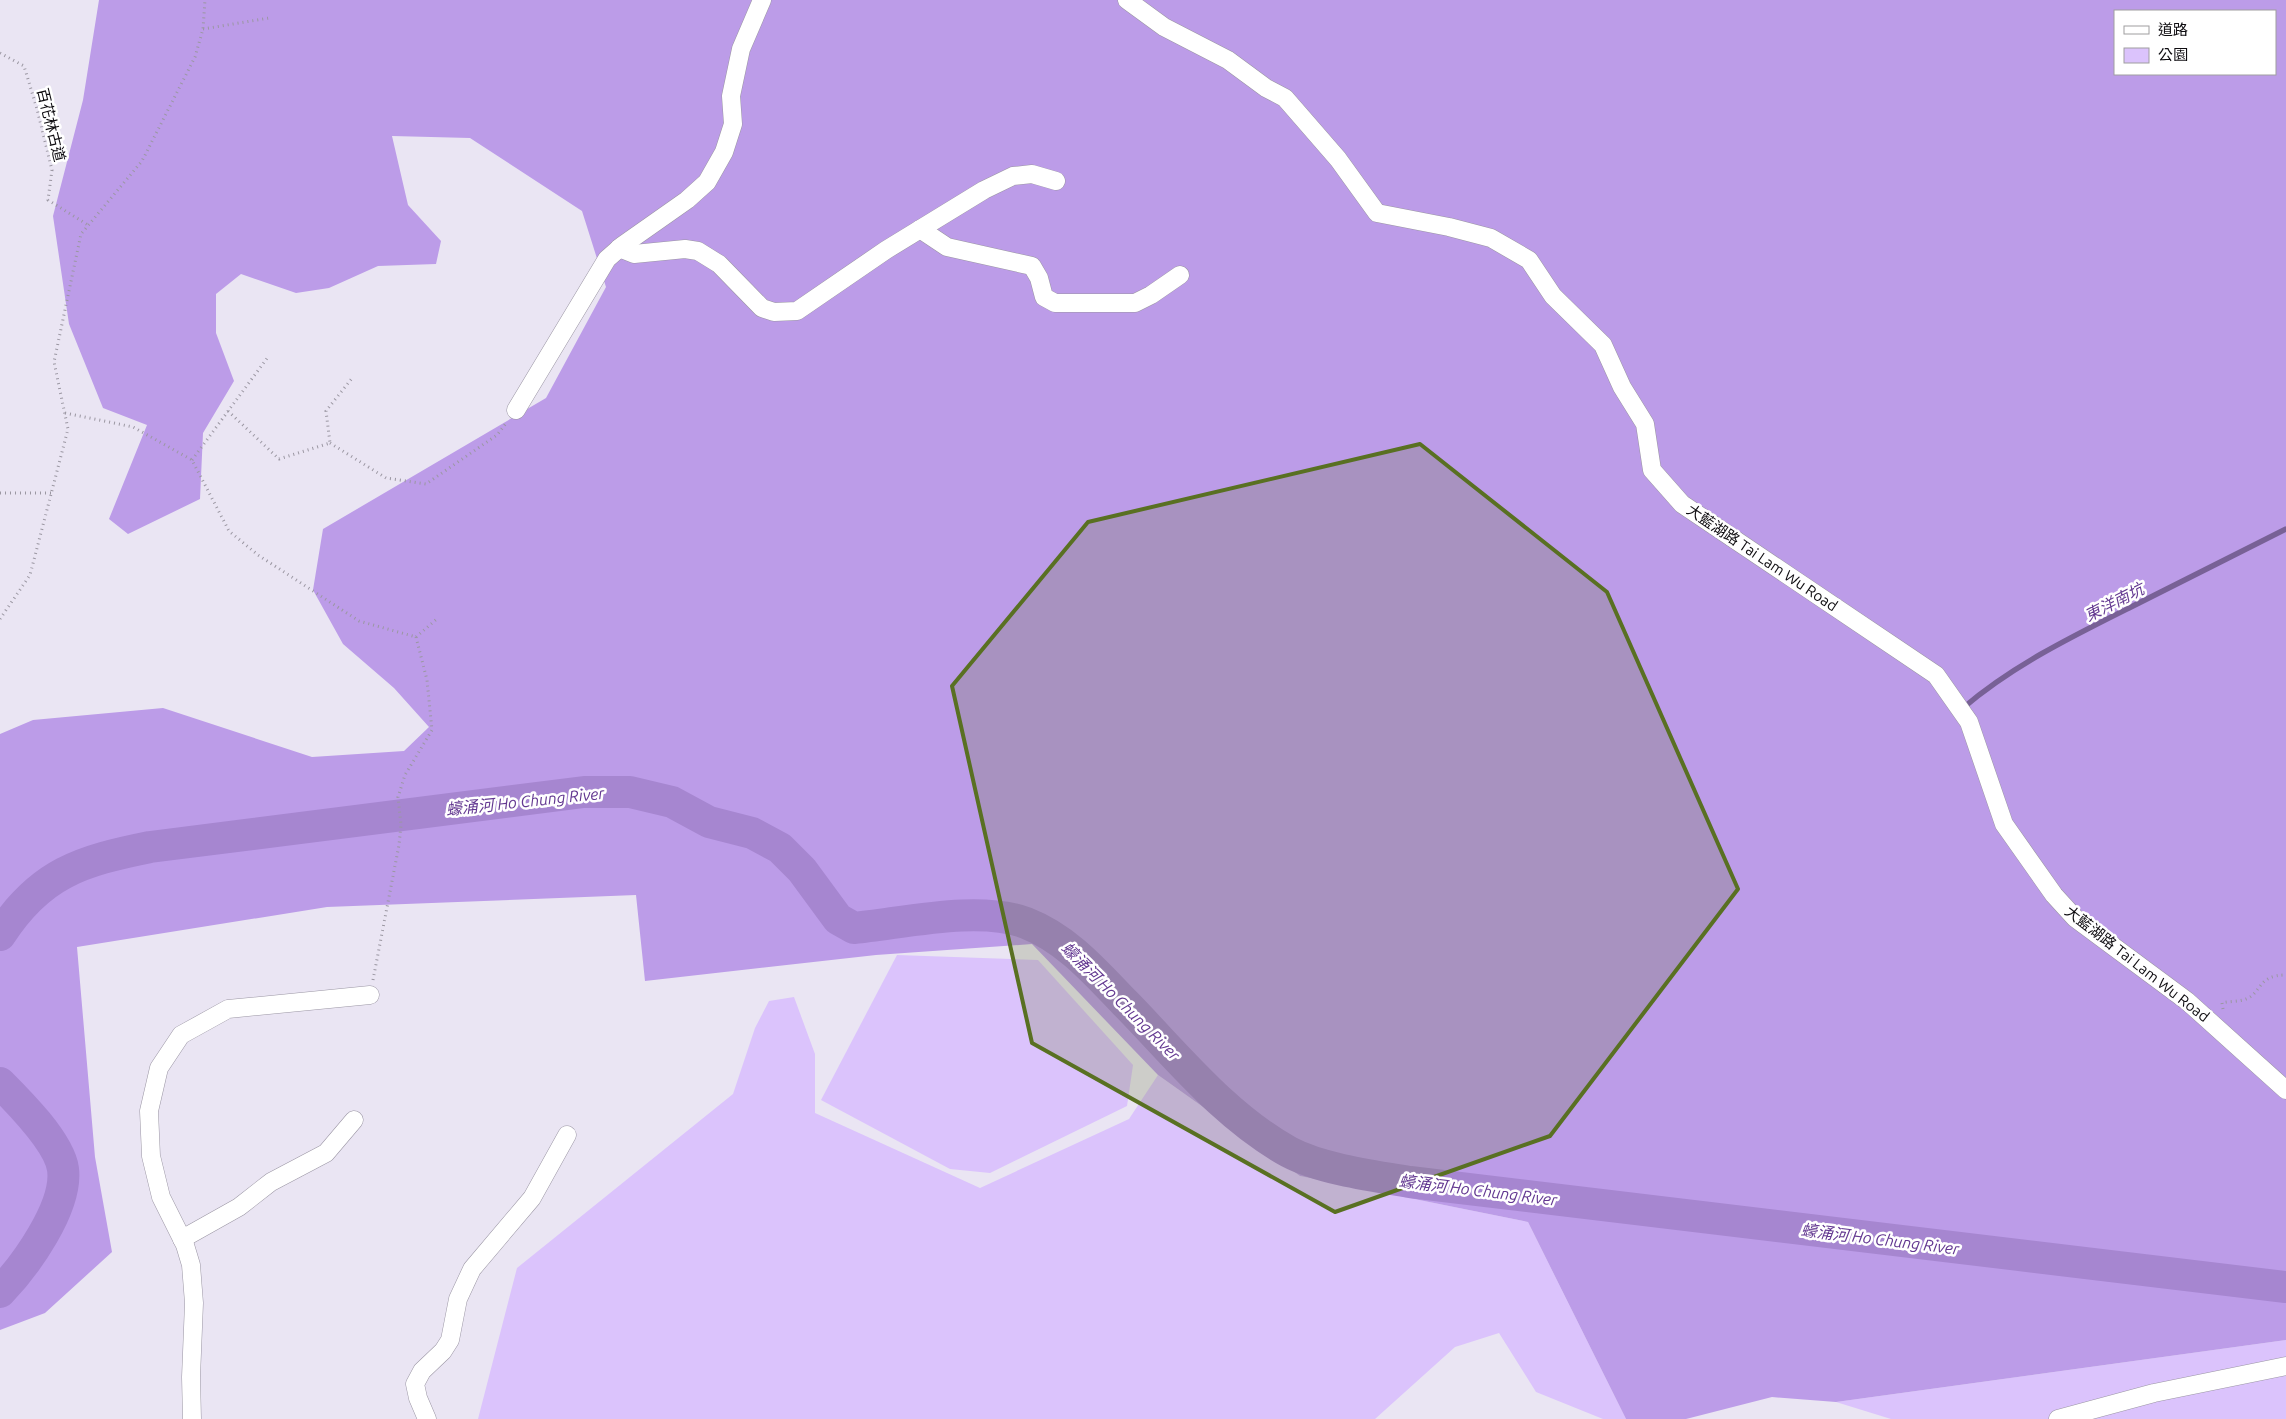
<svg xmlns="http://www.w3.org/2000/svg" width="2286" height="1419" font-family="Ubuntu,'Noto Sans TC',sans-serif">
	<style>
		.green { fill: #dbc3fc }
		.forest { fill: #bc9ce8; fill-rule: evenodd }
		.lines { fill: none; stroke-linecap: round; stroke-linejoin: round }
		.stream { stroke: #786196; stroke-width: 5.5 }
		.river { stroke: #a686d0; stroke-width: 32 }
		.minor-casing { stroke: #9b96a4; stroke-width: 19 }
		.path { stroke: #9b97a2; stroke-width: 3; stroke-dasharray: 1 4; stroke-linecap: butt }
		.minor { stroke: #fff; stroke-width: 18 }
		.marked { fill: #597022; fill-opacity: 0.2; stroke: #597022; stroke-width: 4; stroke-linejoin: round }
		.labels { text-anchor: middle; stroke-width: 5; stroke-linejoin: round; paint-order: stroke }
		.street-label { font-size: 15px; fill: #0e0c10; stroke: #fff }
		.water-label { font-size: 16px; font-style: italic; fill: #633891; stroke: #fff }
	</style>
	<rect width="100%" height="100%" fill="#eae5f3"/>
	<g class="green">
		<path d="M897,955L1038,960L1133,1065L1127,1106L990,1173L950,1169L821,1100Z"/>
		<path d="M794,997L815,1054V1113L980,1188L1129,1119L1158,1075L1300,1176L1528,1222L1626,1419H1603L1536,1392L1499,1333L1455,1347L1375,1419H478L517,1268L733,1094L755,1028L769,1001Z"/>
		<path d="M2286,1340V1419H1891L1836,1402Z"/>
	</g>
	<path class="forest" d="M99,0H2286V1340L1836,1402L1772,1397L1686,1419H1626L1528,1222L1300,1176L1158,1075L1032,944L876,955L645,981L636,895L327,907L77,947L95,1157L112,1252L45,1313L0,1330V734L33,720L163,708L312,757L404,751L429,727L394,688L343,644L313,590L323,529L546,398L606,287L582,211L470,138L392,136L408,205L441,241L436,264L378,266L329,288L296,293L241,274L216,294V333L234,381L203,433L200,499L128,534L109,519L147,425L103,408L69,324L53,216L83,100ZM2115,11H2275V74H2115Z"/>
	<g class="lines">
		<path class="stream" d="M1963,708C2012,666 2071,637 2129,608C2181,582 2234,555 2286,529"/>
		<g class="river">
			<path d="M0,935C40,873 81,861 150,847L584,792H630L672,802L709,822L752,833L780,848L802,870L838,919L854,928C904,923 979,905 1026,923C1067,939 1095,972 1125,1003C1176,1055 1224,1116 1289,1152C1321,1169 1373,1176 1410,1182L2286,1287"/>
			<path d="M0,1083C19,1102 59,1142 63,1169C68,1207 25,1266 0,1292"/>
		</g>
		<defs>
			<g id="minor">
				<path d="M1127,0L1164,27L1228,60L1266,88L1285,98L1338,159L1377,213L1449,227L1491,238L1529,260L1553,296L1603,345L1622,387L1645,424L1652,470L1682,504L1936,675L1969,722L2004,824L2054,895L2075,918L2187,1001L2286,1090"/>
				<path d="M920,229L947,247L1032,266L1039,278L1044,297L1055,303H1135L1151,295L1180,275"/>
				<path d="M619,248L634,254L685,249L698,251L719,264L762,308L774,312L797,311L886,250L984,190L1013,176L1032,174L1056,181"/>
				<path d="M516,410L607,259L623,245L687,200L707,182L724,152L733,124L731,96L741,49L762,0"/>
				<path d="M182,1239L239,1207L271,1182L326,1153L354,1120"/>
				<path d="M192,1419L191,1377L194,1303L191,1265L185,1245L161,1197L151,1156L149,1111L159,1068L181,1035L228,1009L370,995"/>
				<path d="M427,1419L418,1398L415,1384L422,1371L443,1351L450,1340L458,1299L472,1269L532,1198L567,1135"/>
				<path d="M2058,1419L2154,1393L2286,1366"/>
			</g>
		</defs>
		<use href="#minor" class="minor-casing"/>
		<g class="path">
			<path d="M203,29L269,18"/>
			<path d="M0,53L24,66L37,109L52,170L48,200L88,225"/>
			<path d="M228,411L279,459L330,443L326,411L353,377"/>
			<path d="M65,413L133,427L192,460L229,531L258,555L359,621L416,637"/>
			<path d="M330,443L386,478L426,484L497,435L507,422"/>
			<path d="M192,460L268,357"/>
			<path d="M0,493H52"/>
			<path d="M0,619L30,575L68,429L54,362L81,234L142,161L195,57L203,29L205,0"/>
			<path d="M416,637L438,618"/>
			<path d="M373,980L399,845L401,825L398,797L405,775L432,730L427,680L416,637"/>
			<path d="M2223,1009L2222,1003C2229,1001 2238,1002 2246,999C2262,993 2257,975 2286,975"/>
		</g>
		<use href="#minor" class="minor"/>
	</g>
	<path class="marked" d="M1420,444L1607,592L1738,889L1550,1136L1335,1212L1032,1043L952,686L1088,522Z"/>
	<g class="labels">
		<g class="street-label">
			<text transform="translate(51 125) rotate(76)" y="5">百花林古道</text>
			<text transform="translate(1762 558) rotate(34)" y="5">大藍湖路 Tai Lam Wu Road</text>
			<text transform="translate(2137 964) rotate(38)" y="5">大藍湖路 Tai Lam Wu Road</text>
		</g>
		<g class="water-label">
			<text transform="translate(2114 602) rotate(-27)" y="6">東洋南坑</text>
			<text transform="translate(525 801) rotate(-6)" y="6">蠔涌河 Ho Chung River</text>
			<text transform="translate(1121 1001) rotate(45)" y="6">蠔涌河 Ho Chung River</text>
			<text transform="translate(1478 1190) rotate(7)" y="6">蠔涌河 Ho Chung River</text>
			<text transform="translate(1880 1239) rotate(7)" y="6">蠔涌河 Ho Chung River</text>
		</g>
	</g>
	<rect x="2114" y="10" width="162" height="65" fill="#ffffff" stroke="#9f9e9f"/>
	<rect x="2124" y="26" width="25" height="8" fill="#ffffff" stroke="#9f9e9f"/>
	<text x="2158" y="35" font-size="15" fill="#0e0c10">道路</text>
	<rect x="2124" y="48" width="25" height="15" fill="#dbc3fc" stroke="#9f9e9f"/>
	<text x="2158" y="60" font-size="15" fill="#0e0c10">公園</text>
</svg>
